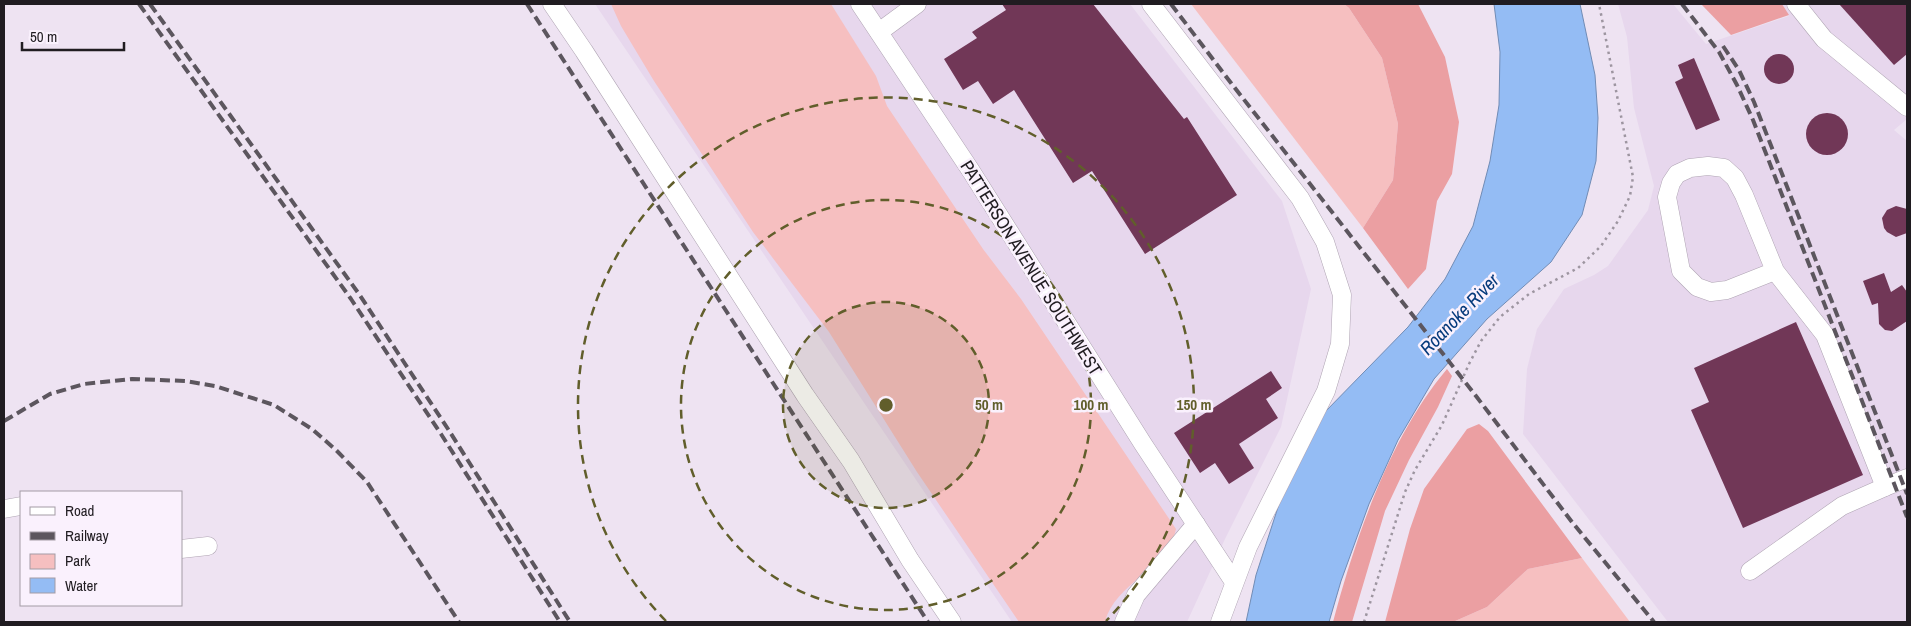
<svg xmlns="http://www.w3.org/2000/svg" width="1911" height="626" font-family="'Archivo Narrow',sans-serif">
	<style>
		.built { fill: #e7d7ed }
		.green { fill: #f6bfc0 }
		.forest { fill: #eb9fa2 }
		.water { fill: #94bcf4; stroke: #718cb5 }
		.building { fill: #713757 }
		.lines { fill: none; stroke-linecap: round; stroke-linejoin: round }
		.minor-casing { stroke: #afa4b3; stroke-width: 19 }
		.path { stroke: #9d95a0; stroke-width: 2.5; stroke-dasharray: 2.5 4; stroke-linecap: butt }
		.minor { stroke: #fff; stroke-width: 18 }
		.rail { stroke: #5c565e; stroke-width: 4; stroke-dasharray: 10 5; stroke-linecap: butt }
		.ring { fill: none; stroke: #615e2b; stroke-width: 2.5; stroke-dasharray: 9 6 }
		.labels { text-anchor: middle; stroke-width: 5; stroke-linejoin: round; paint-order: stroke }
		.street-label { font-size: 18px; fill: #201c21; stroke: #faf1fd }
		.water-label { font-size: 19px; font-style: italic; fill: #073b7c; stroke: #faf1fd }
		.centre { fill: #615e2b; stroke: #faf1fd; stroke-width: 2.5 }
		.ring-label { font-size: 15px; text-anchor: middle; font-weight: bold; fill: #615e2b; stroke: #faf1fd; stroke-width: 5; stroke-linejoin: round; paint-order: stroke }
	</style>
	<rect width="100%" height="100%" fill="#eee3f2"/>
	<g class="built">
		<path d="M595,4H1130L1282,201L1311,289L1281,427L1225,539L1187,622H1012Z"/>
		<path d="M1618,4H1673L1706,44L1789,16L1782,4H1907V119L1894,130L1907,141V622H1668L1523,434L1527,369L1537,329L1564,289L1594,275L1608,266L1648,210L1654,186L1634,108L1627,37Z"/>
	</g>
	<g class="green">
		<path d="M611,4H831L876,76L887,106L983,249L1021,299L1176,529C1169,567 1114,584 1105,622H1019L917,472L829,332L753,232L654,81L621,26Z"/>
		<path d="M1191,4H1344L1349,8L1382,58L1398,124L1393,180L1363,228Z"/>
		<path d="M1582,558L1630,622H1453L1487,607L1528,569Z"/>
	</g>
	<g class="forest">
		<path d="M1344,4H1418L1445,57L1459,122L1452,174L1437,201L1426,269L1408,289L1363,228L1393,180L1398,124L1382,58L1349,8Z"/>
		<path d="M1701,4H1782L1789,15L1731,35Z"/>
		<path d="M1447,369L1452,376L1438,407L1409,460L1385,511L1352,622H1333C1355,539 1390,436 1447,369Z"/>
		<path d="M1479,424L1488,431L1582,558L1528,569L1487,607L1453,622H1385L1410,529L1424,489L1467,429Z"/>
	</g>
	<path class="water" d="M1494,4H1580L1595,75L1598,118L1596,161L1582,215L1551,262L1487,319L1434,379L1398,440L1369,504L1341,581L1329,622H1246L1256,575L1281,498L1323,414L1408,327L1445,279L1473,226L1490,161L1499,105L1500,52Z"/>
	<g class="building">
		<path d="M1002,4H1093L1184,119L1187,117L1237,195L1145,254L1092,171L1073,183L1014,90L993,104L978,81L963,90L944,59L977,38L972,32L1006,10Z"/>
		<path d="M1839,4H1907V54L1894,65Z"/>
		<circle cx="1779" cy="69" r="15"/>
		<path d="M1694,58L1720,120L1696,130L1675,82L1683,78L1678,65Z"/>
		<circle cx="1827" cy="134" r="21"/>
		<path d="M1896,206L1907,209V233L1896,237L1887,232L1884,228L1882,218L1887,210Z"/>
		<path d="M1884,273L1891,292L1902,285L1907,292V321L1892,331L1885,330L1879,324L1878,303L1872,305L1863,281Z"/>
		<path d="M1796,322L1863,475L1743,528L1691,410L1709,402L1694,368Z"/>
		<path d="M1271,371L1282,388L1266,399L1278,418L1239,444L1254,468L1229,484L1215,463L1200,473L1174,433Z"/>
	</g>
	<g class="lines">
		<defs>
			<g id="minor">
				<path d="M552,4L584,51L805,395L851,461L910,560L952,622"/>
				<path d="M860,4L971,171L1143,444L1234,582"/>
				<path d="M1151,4L1300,198L1325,242L1342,295L1340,344L1326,391L1248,547L1220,622"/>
				<path d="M1796,4L1824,39L1907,107"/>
				<path d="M879,32L917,4"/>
				<path d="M1775,271L1727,290L1711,292L1697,287L1681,271L1667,197L1671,183L1677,174L1690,168L1708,166L1724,168L1735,178L1744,195L1775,271L1825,335L1885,487L1907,478"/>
				<path d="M4,509L21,506"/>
				<path d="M181,549L208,546"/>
				<path d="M1750,571L1842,506L1885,487"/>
				<path d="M1124,622L1136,595L1196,524"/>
			</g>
		</defs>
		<use href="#minor" class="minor-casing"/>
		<path class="path" d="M1364,622L1405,492L1415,470L1442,425L1469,364L1481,341L1500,317L1529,294L1578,268L1601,246L1618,221L1630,196L1633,177L1599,4"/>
		<use href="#minor" class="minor"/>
		<g class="rail">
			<path d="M139,4L351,299L441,434L560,622"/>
			<path d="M150,4L359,294L448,429L570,622"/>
			<path d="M527,4L928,622"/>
			<path d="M1171,4L1231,83L1476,396L1572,522L1654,622"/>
			<path d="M1682,4L1719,52L1737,85L1753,120L1907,517"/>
			<path d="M1723,46L1739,70L1754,102L1907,494"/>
			<path d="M4,421L50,394L84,384L132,379L185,381L215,386L274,405L312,429L336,450L367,482L459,622"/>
		</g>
	</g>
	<circle cx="886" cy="405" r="103" fill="#615e2b" fill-opacity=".12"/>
	<g class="ring">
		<circle cx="886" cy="405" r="103"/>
		<circle cx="886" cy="405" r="205"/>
		<path d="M666 621A308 308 0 1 1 1106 621"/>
	</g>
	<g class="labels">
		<g class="street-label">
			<text transform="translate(1031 268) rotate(58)" y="6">PATTERSON AVENUE SOUTHWEST</text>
		</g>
		<g class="water-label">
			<text transform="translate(1459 314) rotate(-46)" y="7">Roanoke River</text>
		</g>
	</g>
	<circle cx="886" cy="405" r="8" class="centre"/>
	<g class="ring-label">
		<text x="989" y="410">50 m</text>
		<text x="1091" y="410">100 m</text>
		<text x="1194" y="410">150 m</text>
	</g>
	<rect width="1911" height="626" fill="none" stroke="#201c21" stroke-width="10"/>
	<rect x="20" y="491" width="162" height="115" fill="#faf1fd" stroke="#a39ca5"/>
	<rect x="30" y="507" width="25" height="8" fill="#ffffff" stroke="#a39ca5"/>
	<text x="65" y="516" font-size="15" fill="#201c21">Road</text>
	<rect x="30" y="532" width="25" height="8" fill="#5c565e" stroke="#a39ca5"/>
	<text x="65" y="541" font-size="15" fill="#201c21">Railway</text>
	<rect x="30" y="554" width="25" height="15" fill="#f6bfc0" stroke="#a39ca5"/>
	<text x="65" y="566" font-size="15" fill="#201c21">Park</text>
	<rect x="30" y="578" width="25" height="15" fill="#94bcf4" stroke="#a39ca5"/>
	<text x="65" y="591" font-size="15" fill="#201c21">Water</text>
	<path d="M22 42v8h102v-8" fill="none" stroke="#201c21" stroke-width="2.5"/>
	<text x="30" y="42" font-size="15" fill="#201c21" stroke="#faf1fd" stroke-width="4" paint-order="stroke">50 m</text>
</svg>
